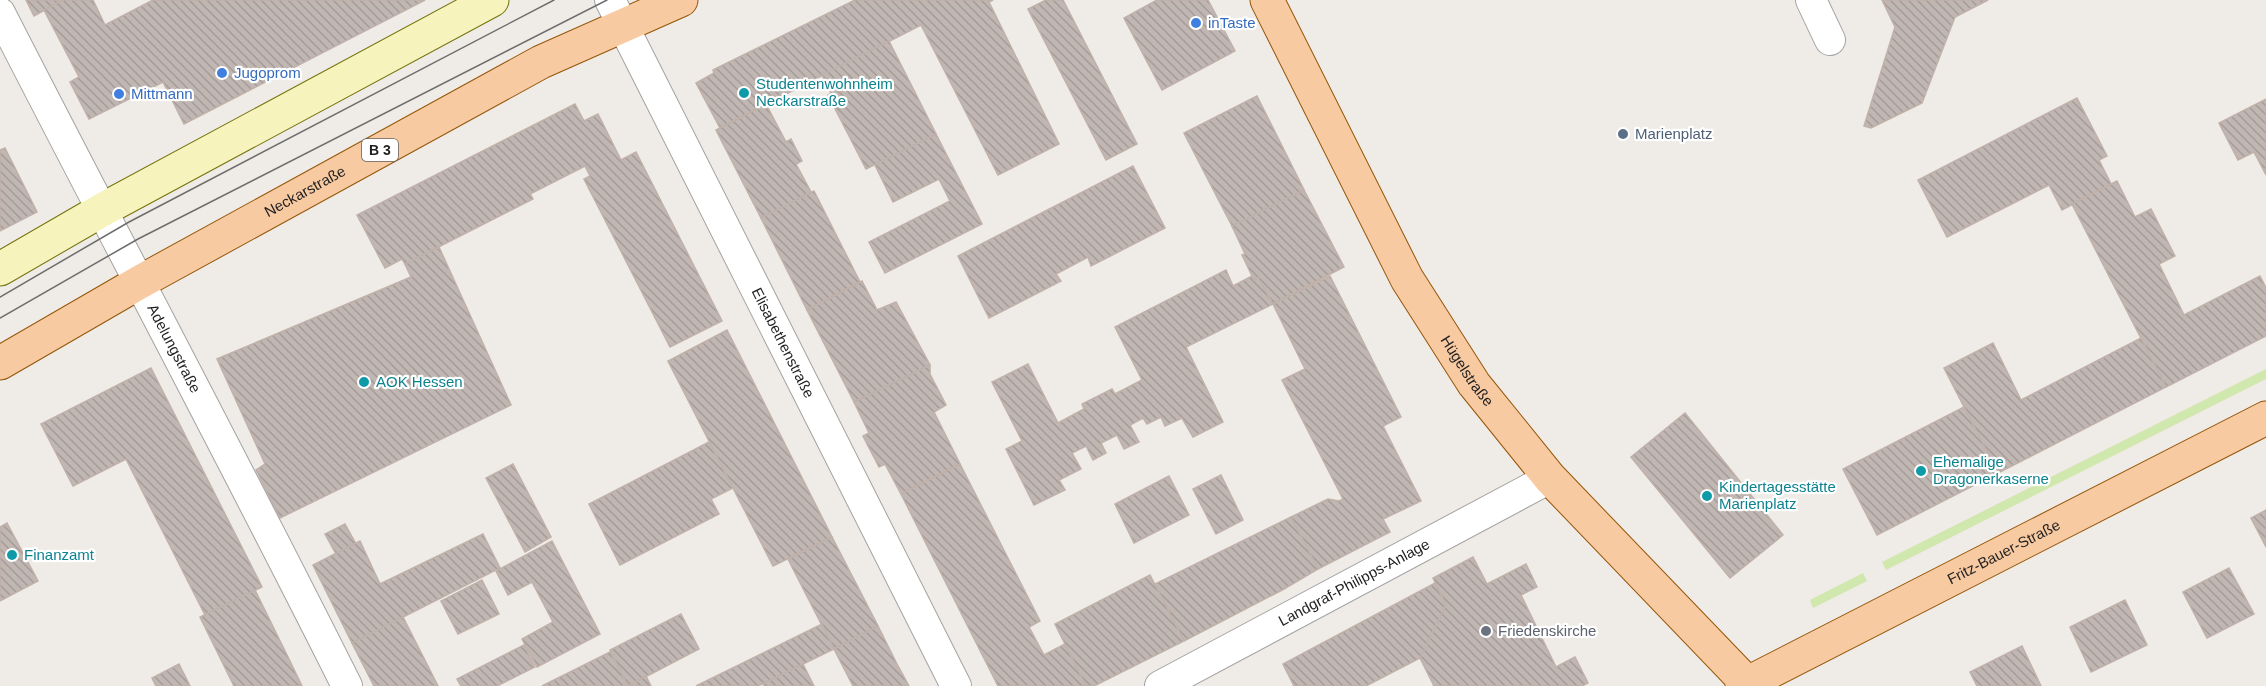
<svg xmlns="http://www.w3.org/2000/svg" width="2266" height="686" font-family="Arial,sans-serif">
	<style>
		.grass { fill: #d0e7ae }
		.building { fill: url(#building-back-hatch); stroke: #c0b1a9; stroke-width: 1.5 }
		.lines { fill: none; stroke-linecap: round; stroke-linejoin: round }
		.street-casing { stroke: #a3a3a3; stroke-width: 32 }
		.secondary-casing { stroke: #73720a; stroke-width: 35 }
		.primary-casing { stroke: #945507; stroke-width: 35 }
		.street { stroke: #fff; stroke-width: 30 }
		.secondary { stroke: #f7f3bc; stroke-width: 33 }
		.primary { stroke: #f8caa2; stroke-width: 33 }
		.tram { stroke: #6d6d6d; stroke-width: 1.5 }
		.shop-dot { fill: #3f7fe0; stroke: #fff; stroke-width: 2 }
		.culture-dot { fill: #0f9aa8; stroke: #fff; stroke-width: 2 }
		.service-dot { fill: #5c6f8a; stroke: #fff; stroke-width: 2 }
		.worship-dot { fill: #6b7280; stroke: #fff; stroke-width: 2 }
		.labels { text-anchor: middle; stroke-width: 4.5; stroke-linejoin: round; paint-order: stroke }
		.shield { fill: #fff; stroke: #626262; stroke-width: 1.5 }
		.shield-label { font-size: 14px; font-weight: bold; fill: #1f1f1f }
		.shop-label { font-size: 15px; fill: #366cbe; stroke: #fff; text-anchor: start }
		.culture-label { font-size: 15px; fill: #0d838f; stroke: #fff; text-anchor: start }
		.service-label { font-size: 15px; fill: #4e5e75; stroke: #fff; text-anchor: start }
		.street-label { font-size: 15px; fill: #1f1f1f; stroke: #fff }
		.worship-label { font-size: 15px; fill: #5b616d; stroke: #fff; text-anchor: start }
	</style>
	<defs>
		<pattern id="building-back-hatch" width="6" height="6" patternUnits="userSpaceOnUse" patternTransform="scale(1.5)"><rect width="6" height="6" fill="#c0b6b2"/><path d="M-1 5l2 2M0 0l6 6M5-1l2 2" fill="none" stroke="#a59c99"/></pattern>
	</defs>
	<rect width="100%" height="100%" fill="#efebe6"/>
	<g class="grass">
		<path d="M2266,369V379L1886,570L1882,562Z"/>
		<path d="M1863,573L1867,581L1813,608L1810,600Z"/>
	</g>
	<g class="building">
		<path d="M26,0H63L34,16Z"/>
		<path d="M63,0H93L105,25L153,0H425L184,124L163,82L89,119L70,82L79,77L44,10Z"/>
		<path d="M855,0H993L989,2L1059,144L998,175L921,25L720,128L696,83L714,73L713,70Z"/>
		<path d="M1046,0H1063L1137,144L1106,160L1028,9Z"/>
		<path d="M1157,0H1208L1235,51L1162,90L1124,18Z"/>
		<path d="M1882,0H1988L1955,17L1922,103L1871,128L1864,126L1895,27Z"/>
		<path d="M889,41L936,134L866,169L828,95L831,93L822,75Z"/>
		<path d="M1257,96L1304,190L1232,226L1184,133Z"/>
		<path d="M2077,98L2107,156L2099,160L2111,184L2062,210L2049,185L1947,237L1918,180Z"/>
		<path d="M2266,99V175L2254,152L2238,160L2219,123Z"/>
		<path d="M575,104L584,121L598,114L621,160L636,152L722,321L670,347L584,179L590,176L585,166L530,194L533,199L405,264L402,259L385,268L357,215Z"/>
		<path d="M766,104L786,142L791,139L802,161L796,164L811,192L761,218L716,130Z"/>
		<path d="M936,134L982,224L885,273L869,242L950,201L939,179L893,202L875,165Z"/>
		<path d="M5,148L37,212L0,231V150Z"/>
		<path d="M1133,166L1165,228L1091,266L1088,257L1056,274L1061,281L989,318L958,256Z"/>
		<path d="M2117,181L2135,217L2151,209L2175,256L2159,264L2184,315L2260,276L2266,288V336L2166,387L2072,204Z"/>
		<path d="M1304,190L1344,267L1273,304L1258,278L1254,280L1242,255L1245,254L1232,226Z"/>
		<path d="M814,191L860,282L807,310L761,218Z"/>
		<path d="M439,247L511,405L280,518L256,470L265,464L217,359L411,277L405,264Z"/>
		<path d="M1226,270L1233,286L1252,276L1254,280L1258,278L1273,304L1186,347L1223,422L1193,437L1182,418L1165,426L1161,417L1147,424L1143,418L1130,425L1139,442L1124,449L1117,435L1101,443L1106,453L1093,460L1086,446L1072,453L1081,469L1059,480L1065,490L1034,505L1006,449L1022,441L992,382L1028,364L1058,423L1084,409L1082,404L1112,389L1115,394L1142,380L1115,327Z"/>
		<path d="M1330,276L1401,417L1383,426L1421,501L1383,519L1390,532L1318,569L1291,517L1328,499L1339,501L1343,499L1282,380L1305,369L1273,304Z"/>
		<path d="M862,281L877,310L896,302L930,365L854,402L807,310Z"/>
		<path d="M727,330L832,537L773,566L668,361Z"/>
		<path d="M2141,338L2166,387L1998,473L1944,368L1993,343L2021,400Z"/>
		<path d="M930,365V374L946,405L934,412L960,464L901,494L885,464L879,467L863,436L869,433L854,402Z"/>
		<path d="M151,368L262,587L205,615L126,459L73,486L41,424Z"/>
		<path d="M1964,407L1998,473L1877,535L1843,469Z"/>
		<path d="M1685,413L1783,535L1730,578L1631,457Z"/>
		<path d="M709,442L733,488L711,499L719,514L620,565L589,504Z"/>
		<path d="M513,464L551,537L525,552L486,478Z"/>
		<path d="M960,464L1040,621L1029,627L1044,655L1065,644L1086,686H998L901,494Z"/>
		<path d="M1221,475L1243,520L1216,534L1193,489Z"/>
		<path d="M1169,476L1189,515L1134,543L1115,504Z"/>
		<path d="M2266,510V547L2251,518Z"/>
		<path d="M1291,517L1318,569L1284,589L1184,641L1155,584Z"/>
		<path d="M7,523L38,581L0,601V527Z"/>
		<path d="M345,524L356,544L336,554L325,534Z"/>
		<path d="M483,534L500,568L352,643L313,565L360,541L380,584Z"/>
		<path d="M832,537L878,626L834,649L788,559Z"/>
		<path d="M552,541L600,634L537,667L522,639L553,622L532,582L508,595L496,571Z"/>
		<path d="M1473,557L1487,584L1526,564L1537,587L1521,595L1556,667L1575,657L1588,683L1582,686H1434L1420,658L1446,605L1433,578Z"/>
		<path d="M2229,568L2254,614L2207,638L2183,592Z"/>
		<path d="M1150,575L1184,641L1094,686H1086L1055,624Z"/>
		<path d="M482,580L499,614L458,634L441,601Z"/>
		<path d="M1435,583L1446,605L1420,658L1366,686H1294L1283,664Z"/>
		<path d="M255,590L288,657L302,686H234L200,617Z"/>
		<path d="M2125,600L2147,645L2091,672L2070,627Z"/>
		<path d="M681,614L699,649L628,686L610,650Z"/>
		<path d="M403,617L438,686H374L352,643Z"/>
		<path d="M822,624L834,649L758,686H696Z"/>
		<path d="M878,626L897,664L909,686H853L834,649Z"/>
		<path d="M524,645L535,667L497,686H461L457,679Z"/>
		<path d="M2022,646L2041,686H1977L1970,672Z"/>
		<path d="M610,652L628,686H542Z"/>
		<path d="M179,664L190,686H156L152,678Z"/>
		<path d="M803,664L814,686H764L763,684Z"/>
		<path d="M646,676L651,686H628Z"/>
	</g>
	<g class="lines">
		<defs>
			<g id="street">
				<path id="s1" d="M610,0L956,686"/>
				<path d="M1811,0L1830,40"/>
				<path id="s2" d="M0,13C115,238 234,460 347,686"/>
				<path id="s3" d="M1160,686L1550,478"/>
			</g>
			<path id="secondary" d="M0,269L102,210L492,0"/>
			<g id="primary">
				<path id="s4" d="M1267,0L1407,279L1474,384L1550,478L1747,683"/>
				<path id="s5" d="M0,363L140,282L541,62L681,0"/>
				<path id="s6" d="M1742,686L2266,418"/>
			</g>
		</defs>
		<use href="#street" class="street-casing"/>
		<use href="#secondary" class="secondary-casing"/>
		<use href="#primary" class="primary-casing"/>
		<use href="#street" class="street"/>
		<use href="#secondary" class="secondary"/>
		<use href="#primary" class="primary"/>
		<g class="tram">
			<path d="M0,297L129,222L554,0"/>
			<path d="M0,318L138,239L607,0"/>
		</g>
	</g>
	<g class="shop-dot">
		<circle cx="1196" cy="23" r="6"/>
		<circle cx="222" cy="73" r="6"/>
		<circle cx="119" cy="94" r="6"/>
	</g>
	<g class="culture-dot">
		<circle cx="744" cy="93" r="6"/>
		<circle cx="364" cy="382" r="6"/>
		<circle cx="1921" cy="471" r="6"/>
		<circle cx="1707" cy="496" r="6"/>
		<circle cx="12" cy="555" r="6"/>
	</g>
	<circle class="service-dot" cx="1623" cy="134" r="6"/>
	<circle class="worship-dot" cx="1486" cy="631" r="6"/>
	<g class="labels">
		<rect class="shield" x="362" y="139" width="36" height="22" rx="4.5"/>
		<g class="shield-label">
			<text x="380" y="155">B 3</text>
		</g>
		<g class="shop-label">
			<text x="1208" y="28">inTaste</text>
			<text x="234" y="78">Jugoprom</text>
			<text x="131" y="99">Mittmann</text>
		</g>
		<g class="culture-label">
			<text x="756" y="89">Studentenwohnheim<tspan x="756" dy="17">Neckarstraße</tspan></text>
			<text x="376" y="387">AOK Hessen</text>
			<text x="1933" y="467">Ehemalige<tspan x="1933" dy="17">Dragonerkaserne</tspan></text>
			<text x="1719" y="492">Kindertagesstätte<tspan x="1719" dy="17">Marienplatz</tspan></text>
			<text x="24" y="560">Finanzamt</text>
		</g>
		<g class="service-label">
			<text x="1635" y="139">Marienplatz</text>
		</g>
		<g class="street-label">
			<text dy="5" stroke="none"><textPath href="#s5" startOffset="350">Neckarstraße</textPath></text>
			<text dy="5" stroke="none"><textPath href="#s1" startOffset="384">Elisabethenstraße</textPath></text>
			<text dy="5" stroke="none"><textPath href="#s2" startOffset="378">Adelungstraße</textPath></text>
			<text dy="5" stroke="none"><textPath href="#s4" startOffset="422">Hügelstraße</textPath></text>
			<text dy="5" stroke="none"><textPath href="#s6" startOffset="294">Fritz-Bauer-Straße</textPath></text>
			<text dy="5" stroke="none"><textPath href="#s3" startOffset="220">Landgraf-Philipps-Anlage</textPath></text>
		</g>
		<g class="worship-label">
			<text x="1498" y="636">Friedenskirche</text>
		</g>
	</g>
</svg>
